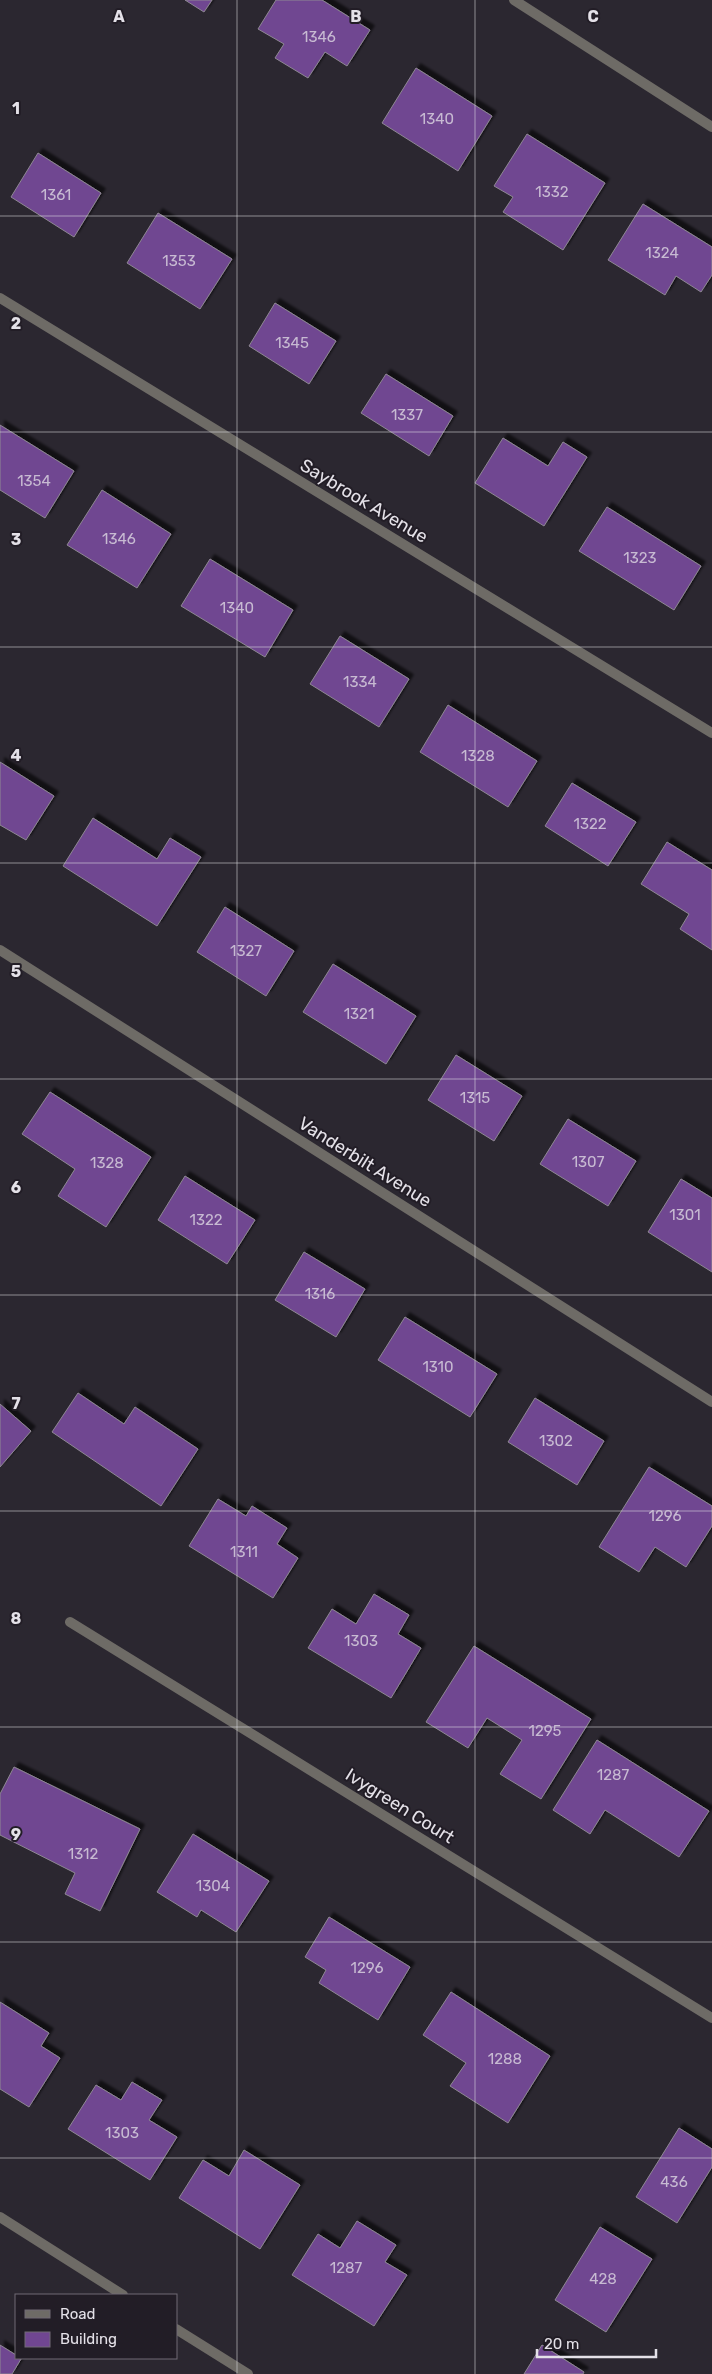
<svg xmlns="http://www.w3.org/2000/svg" width="712" height="2374" font-family="Rubik,sans-serif">
	<style>
		.building { fill: #704691; stroke: #8e8893; filter: url(#shadow) }
		.lines { fill: none; stroke-linecap: round; stroke-linejoin: round }
		.minor { stroke: #6e6b66; stroke-width: 10 }
		.grid { fill: none; stroke: #e4e1e8; stroke-width: 1; stroke-opacity: 0.55 }
		.labels { text-anchor: middle; stroke-width: 4; stroke-linejoin: round; paint-order: stroke }
		.number-label { font-size: 15px; fill: #c7bad2 }
		.street-label { font-size: 18px; fill: #e4e1e8; stroke: #221d26 }
		.grid-label { font-size: 16px; text-anchor: middle; font-weight: bold; fill: #e4e1e8; stroke: #221d26; stroke-width: 4; stroke-linejoin: round; paint-order: stroke }
	</style>
	<defs>
		<filter id="shadow"><feDropShadow dx="4.5" dy="-4.5" stdDeviation="1" flood-color="#0009"/></filter>
	</defs>
	<rect width="100%" height="100%" fill="#2b2730"/>
	<g class="building">
		<path d="M185,0H212L204,12Z"/>
		<path d="M276,0H322L370,30L347,66L325,52L308,78L275,58L284,44L258,29Z"/>
		<path d="M416,68L492,116L458,171L382,123Z"/>
		<path d="M527,134L605,183L563,250L503,212L513,197L494,186Z"/>
		<path d="M38,153L101,193L74,237L11,197Z"/>
		<path d="M643,204L712,247V275L701,292L676,276L665,295L608,260Z"/>
		<path d="M158,213L232,259L200,309L127,263Z"/>
		<path d="M275,303L336,341L309,384L249,346Z"/>
		<path d="M386,374L453,416L429,456L361,413Z"/>
		<path d="M0,425L74,471L45,518L0,490Z"/>
		<path d="M503,438L548,466L563,442L587,457L544,526L475,483Z"/>
		<path d="M102,490L171,534L137,588L67,545Z"/>
		<path d="M607,507L701,566L674,610L579,551Z"/>
		<path d="M210,559L293,610L265,657L181,606Z"/>
		<path d="M340,636L409,679L379,727L310,684Z"/>
		<path d="M448,705L537,761L508,807L420,752Z"/>
		<path d="M0,762L54,796L26,840L0,825Z"/>
		<path d="M572,783L636,822L608,866L545,826Z"/>
		<path d="M93,818L157,859L170,838L201,857L157,926L63,866Z"/>
		<path d="M667,842L712,870V950L680,929L689,914L641,884Z"/>
		<path d="M225,907L294,951L266,996L197,952Z"/>
		<path d="M333,964L416,1016L386,1064L303,1012Z"/>
		<path d="M456,1055L522,1096L494,1141L428,1100Z"/>
		<path d="M50,1092L151,1157L106,1227L58,1196L75,1169L22,1134Z"/>
		<path d="M568,1119L636,1161L608,1206L540,1164Z"/>
		<path d="M185,1176L255,1220L227,1264L158,1220Z"/>
		<path d="M681,1179L712,1198V1272L648,1232Z"/>
		<path d="M304,1252L365,1289L336,1337L275,1300Z"/>
		<path d="M405,1317L497,1374L470,1417L378,1360Z"/>
		<path d="M78,1393L124,1424L135,1407L198,1449L161,1506L52,1432Z"/>
		<path d="M535,1398L604,1441L577,1485L508,1442Z"/>
		<path d="M0,1404L31,1431L0,1467Z"/>
		<path d="M649,1467L712,1506V1526L686,1567L655,1547L639,1572L599,1547Z"/>
		<path d="M218,1499L246,1516L252,1506L287,1528L277,1544L298,1558L273,1598L189,1546Z"/>
		<path d="M374,1594L409,1615L398,1634L421,1648L391,1698L308,1648L332,1609L356,1624Z"/>
		<path d="M474,1646L591,1719L541,1799L500,1774L522,1740L487,1718L468,1748L426,1722Z"/>
		<path d="M597,1740L709,1811L679,1857L605,1810L590,1834L553,1810Z"/>
		<path d="M14,1767L140,1829L100,1911L65,1894L75,1873L0,1835V1794Z"/>
		<path d="M193,1834L269,1881L236,1932L201,1910L197,1917L157,1892Z"/>
		<path d="M329,1917L410,1967L378,2020L319,1983L326,1970L305,1957Z"/>
		<path d="M451,1992L550,2056L508,2123L450,2086L466,2063L423,2035Z"/>
		<path d="M0,2002L49,2033L41,2046L60,2058L29,2107L0,2089Z"/>
		<path d="M132,2082L162,2100L149,2120L177,2137L150,2180L68,2129L96,2085L121,2100Z"/>
		<path d="M679,2128L712,2149V2167L677,2223L636,2197Z"/>
		<path d="M244,2150L300,2185L260,2249L179,2198L203,2160L229,2176Z"/>
		<path d="M357,2221L396,2245L385,2262L407,2275L374,2326L292,2275L318,2234L340,2248Z"/>
		<path d="M600,2227L652,2259L606,2332L555,2300Z"/>
		<path d="M0,2345L16,2355V2358L21,2359L12,2374H0Z"/>
		<path d="M542,2345L584,2372L583,2374H524Z"/>
	</g>
	<g class="lines">
		<g class="minor">
			<path d="M514,0L712,127"/>
			<path d="M0,298L712,733"/>
			<path d="M0,950L712,1402"/>
			<path d="M70,1622L712,2018"/>
			<path d="M0,2217L123,2295"/>
			<path d="M176,2329L248,2374"/>
		</g>
	</g>
	<path class="grid" d="M237,0V2374M475,0V2374M0,216H712M0,432H712M0,647H712M0,863H712M0,1079H712M0,1295H712M0,1511H712M0,1727H712M0,1942H712M0,2158H712"/>
	<g class="labels">
		<g class="number-label">
			<text x="319" y="42">1346</text>
			<text x="437" y="124">1340</text>
			<text x="552" y="197">1332</text>
			<text x="56" y="200">1361</text>
			<text x="662" y="258">1324</text>
			<text x="179" y="266">1353</text>
			<text x="292" y="348">1345</text>
			<text x="407" y="420">1337</text>
			<text x="34" y="486">1354</text>
			<text x="119" y="544">1346</text>
			<text x="640" y="563">1323</text>
			<text x="237" y="613">1340</text>
			<text x="360" y="687">1334</text>
			<text x="478" y="761">1328</text>
			<text x="590" y="829">1322</text>
			<text x="246" y="956">1327</text>
			<text x="359" y="1019">1321</text>
			<text x="475" y="1103">1315</text>
			<text x="588" y="1167">1307</text>
			<text x="107" y="1168">1328</text>
			<text x="685" y="1220">1301</text>
			<text x="206" y="1225">1322</text>
			<text x="320" y="1299">1316</text>
			<text x="438" y="1372">1310</text>
			<text x="556" y="1446">1302</text>
			<text x="665" y="1521">1296</text>
			<text x="244" y="1557">1311</text>
			<text x="361" y="1646">1303</text>
			<text x="545" y="1736">1295</text>
			<text x="613" y="1780">1287</text>
			<text x="83" y="1859">1312</text>
			<text x="213" y="1891">1304</text>
			<text x="367" y="1973">1296</text>
			<text x="505" y="2064">1288</text>
			<text x="122" y="2138">1303</text>
			<text x="674" y="2187">436</text>
			<text x="346" y="2273">1287</text>
			<text x="603" y="2284">428</text>
		</g>
		<g class="street-label">
			<text transform="translate(364 501) rotate(31)" y="6">Saybrook Avenue</text>
			<text transform="translate(365 1162) rotate(32)" y="6">Vanderbilt Avenue</text>
			<text transform="translate(400 1806) rotate(32)" y="6">Ivygreen Court</text>
		</g>
	</g>
	<g class="grid-label">
		<text x="119" y="22">A</text>
		<text x="356" y="22">B</text>
		<text x="593" y="22">C</text>
		<text x="16" y="114">1</text>
		<text x="16" y="329">2</text>
		<text x="16" y="545">3</text>
		<text x="16" y="761">4</text>
		<text x="16" y="977">5</text>
		<text x="16" y="1193">6</text>
		<text x="16" y="1409">7</text>
		<text x="16" y="1624">8</text>
		<text x="16" y="1840">9</text>
	</g>
	<rect x="15" y="2294" width="162" height="65" fill="#221d26" stroke="#706b74"/>
	<rect x="25" y="2310" width="25" height="8" fill="#6e6b66" stroke="#706b74"/>
	<text x="60" y="2319" font-size="15" fill="#e4e1e8">Road</text>
	<rect x="25" y="2332" width="25" height="15" fill="#704691" stroke="#706b74"/>
	<text x="60" y="2344" font-size="15" fill="#e4e1e8">Building</text>
	<path d="M537 2349v8h119v-8" fill="none" stroke="#e4e1e8" stroke-width="2.5"/>
	<text x="544" y="2349" font-size="15" fill="#e4e1e8" stroke="#221d26" stroke-width="4" paint-order="stroke">20 m</text>
</svg>
